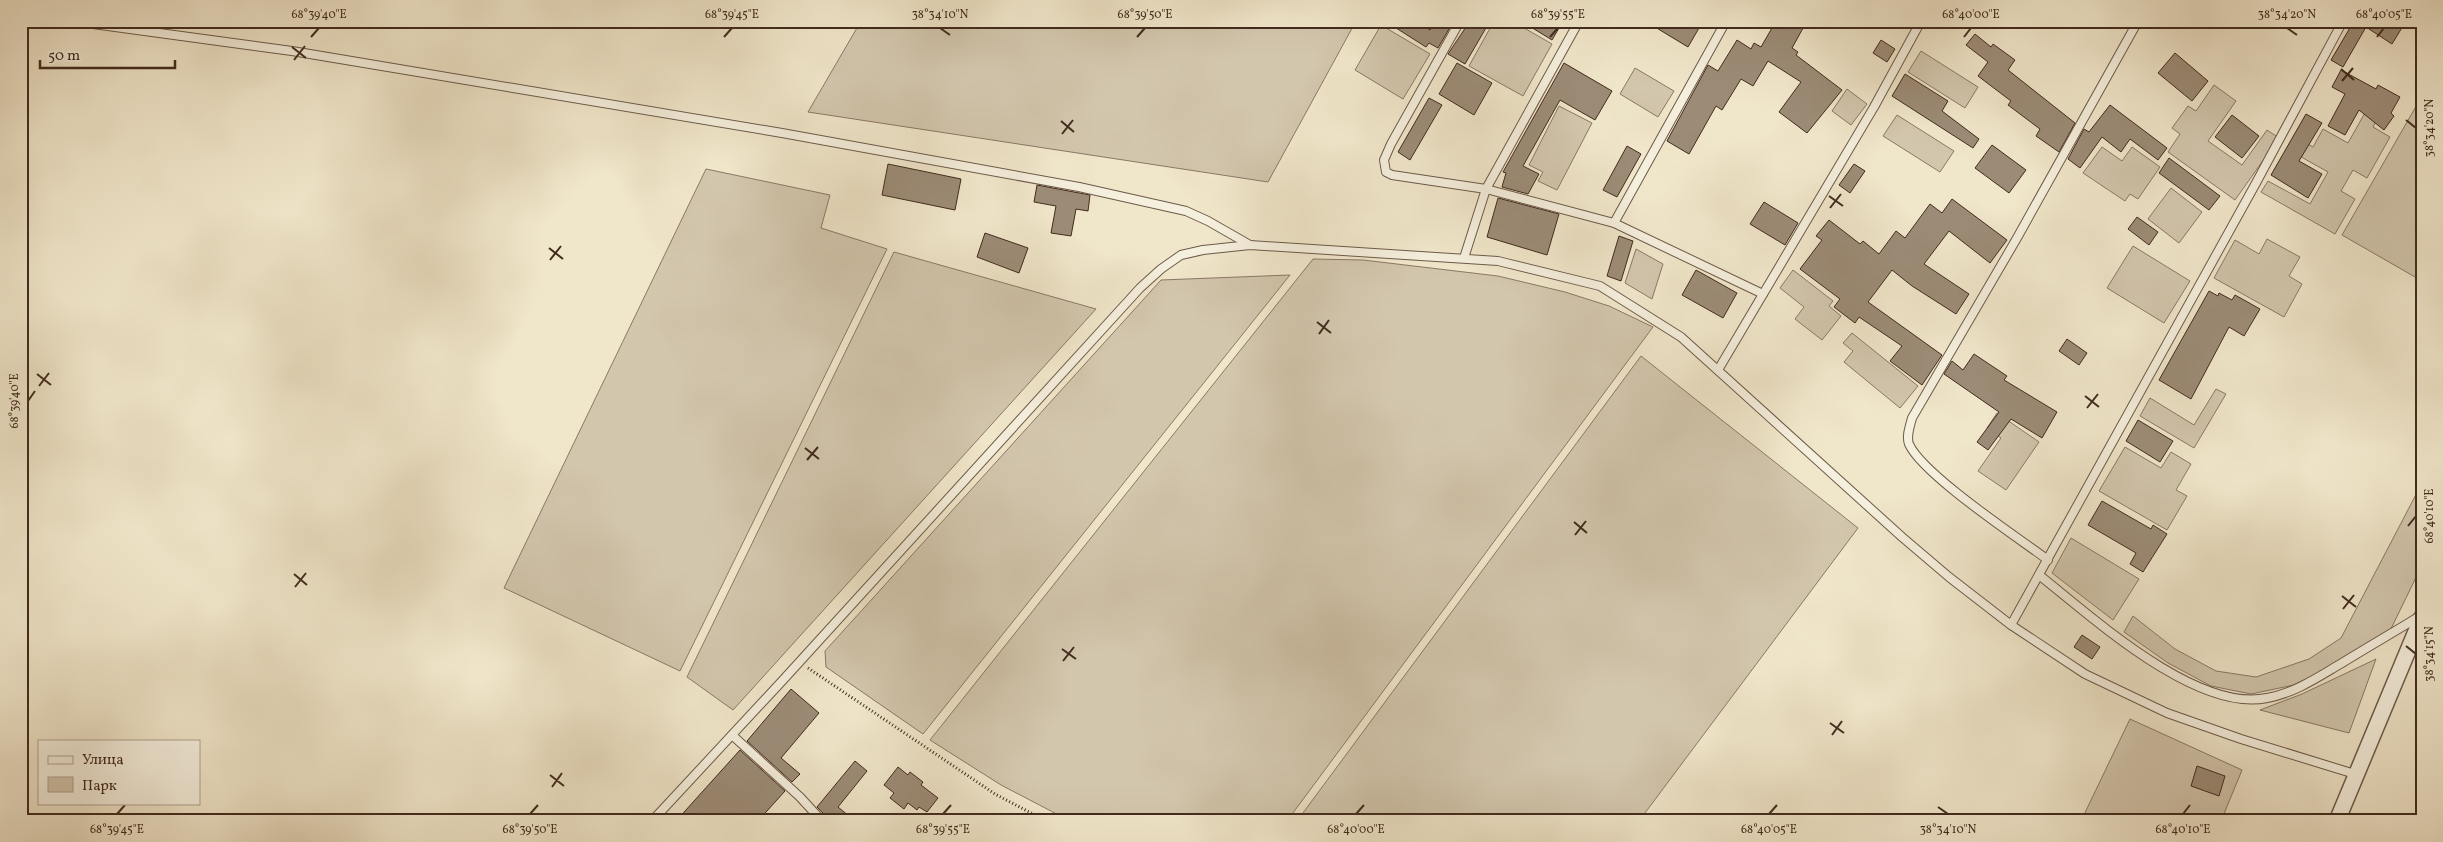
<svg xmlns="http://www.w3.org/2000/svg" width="2443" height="842" font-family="Vollkorn,serif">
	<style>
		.green { fill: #d2c6ad; stroke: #8a7866 }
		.building { fill: #9c8c77; stroke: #412b1e }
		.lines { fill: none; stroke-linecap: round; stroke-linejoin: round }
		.service-casing { stroke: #6d5a49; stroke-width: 10 }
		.minor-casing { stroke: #6d5a49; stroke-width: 18 }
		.path { stroke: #412b1e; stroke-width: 3; stroke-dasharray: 1 2.5; stroke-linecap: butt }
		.service { stroke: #f5efdd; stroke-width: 8 }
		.minor { stroke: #f5efdd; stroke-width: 15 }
		.ticks { fill: none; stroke: #412b1e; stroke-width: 2 }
		.neatline { fill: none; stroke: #412b1e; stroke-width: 2 }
		.ticks-label { font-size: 12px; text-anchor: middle; fill: #412b1e }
	</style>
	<rect width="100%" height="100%" fill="#f0e6ca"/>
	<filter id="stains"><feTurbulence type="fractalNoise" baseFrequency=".004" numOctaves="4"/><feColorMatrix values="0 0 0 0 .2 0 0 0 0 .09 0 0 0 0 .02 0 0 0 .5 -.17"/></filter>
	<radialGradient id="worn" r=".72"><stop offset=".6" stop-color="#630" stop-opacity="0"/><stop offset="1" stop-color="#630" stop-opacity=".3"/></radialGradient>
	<g class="green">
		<path d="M861,21H1356L1268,182L808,112Z"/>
		<path d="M1494,21H1512L1552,44L1523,96L1469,66Z"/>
		<path d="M1381,25L1430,54L1403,99L1355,70Z"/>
		<path d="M1921,51L1978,87L1965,108L1908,72Z"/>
		<path d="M1635,68L1674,91L1658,117L1620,94Z"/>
		<path d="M2214,85L2236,101L2208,141L2242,165L2267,130L2279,138L2235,200L2168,152L2180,134L2172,128L2188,106L2196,111Z"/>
		<path d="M1847,89L1867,104L1851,125L1832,111Z"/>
		<path d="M2422,96V281L2342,235Z"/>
		<path d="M2370,104L2382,111L2373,127L2390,137L2367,178L2353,170L2341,191L2355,199L2335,234L2261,192L2268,181L2310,204L2328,172L2287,149L2294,136L2313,147L2323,129L2348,143Z"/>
		<path d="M1559,106L1592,123L1557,190L1538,181L1543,172L1529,165Z"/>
		<path d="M1897,115L1954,151L1940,172L1883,136Z"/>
		<path d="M2102,147L2122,161L2132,147L2160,167L2138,199L2130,194L2125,201L2083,173Z"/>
		<path d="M706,169L830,195L821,228L887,249L680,671L504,588Z"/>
		<path d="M2171,188L2202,212L2179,243L2148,219Z"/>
		<path d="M2267,239L2300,257L2289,276L2302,284L2284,317L2214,278L2235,240L2259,254Z"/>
		<path d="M2133,246L2190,281L2164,323L2107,288Z"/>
		<path d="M1636,249L1663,264L1652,299L1625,283Z"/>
		<path d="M894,252L1096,309L733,710L687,677Z"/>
		<path d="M1313,259L1363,260L1498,276L1565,292L1609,306L1653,327L1287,821H1070L1001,785L930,740Z"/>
		<path d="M1793,270L1833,301L1829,306L1841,316L1822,340L1795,319L1804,307L1780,288Z"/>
		<path d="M1290,275L923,734L826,667L825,651L1161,280Z"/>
		<path d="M1852,333L1918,386L1900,408L1844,362L1853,351L1843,343Z"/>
		<path d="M1641,356L1858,528L1639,821H1297Z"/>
		<path d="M2216,389L2226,394L2194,448L2140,416L2150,398L2194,425Z"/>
		<path d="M1997,413L2039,442L2006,490L1978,471L2001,438L1987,428Z"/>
		<path d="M2125,447L2161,468L2171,452L2191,464L2176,490L2187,496L2167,530L2099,491Z"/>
		<path d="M2422,483V565L2387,637L2324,670L2294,685L2251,694L2211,686L2168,663L2124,632L2133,616L2175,649L2216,671L2256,677L2309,659L2341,638Z"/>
		<path d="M2071,538L2139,579L2113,620L2052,573Z"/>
		<path d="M2376,659L2349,733L2260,710L2302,694Z"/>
		<path d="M2130,719L2242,770L2221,821H2081Z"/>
	</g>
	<g class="building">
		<path d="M1385,21H1416L1430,30L1436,21H1440L1449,29L1438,48L1429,43L1426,47Z"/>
		<path d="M1470,21H1490L1465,64L1448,54Z"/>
		<path d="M1521,21H1563L1552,40Z"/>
		<path d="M1645,21H1703L1688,47Z"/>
		<path d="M1776,21H1807L1792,48L1798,52L1796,55L1842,90L1807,133L1779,112L1801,82L1768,61L1753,86L1741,79L1722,110L1716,106L1689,154L1667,141L1708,65L1718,71L1737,40L1751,49L1754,43L1761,47Z"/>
		<path d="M2354,21H2406L2392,44L2366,27L2343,67L2331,60Z"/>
		<path d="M1975,34L1991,47L1993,44L2015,60L2008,70L2075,123L2059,152L2036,136L2040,129L2008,105L2011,101L1978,76L1988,62L1966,45Z"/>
		<path d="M1881,40L1895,49L1887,62L1873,53Z"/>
		<path d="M2175,53L2208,81L2192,101L2158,73Z"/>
		<path d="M1457,63L1492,83L1474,115L1439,94Z"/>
		<path d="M1564,63L1612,91L1595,120L1560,100L1523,166L1539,174L1528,194L1502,187L1506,173L1503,172Z"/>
		<path d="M2341,70L2376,89L2378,85L2400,97L2391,113L2394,116L2384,130L2359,110L2345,135L2328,126L2345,94L2332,87Z"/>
		<path d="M1905,74L1948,101L1942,111L1979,139L1973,148L1892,96Z"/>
		<path d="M1429,98L1442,105L1410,160L1398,152Z"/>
		<path d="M2110,105L2167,148L2158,160L2130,139L2121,152L2102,137L2080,168L2068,159L2084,129L2089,132Z"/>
		<path d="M2306,114L2322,123L2299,161L2322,174L2308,198L2271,175Z"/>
		<path d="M2232,115L2259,136L2242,158L2215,137Z"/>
		<path d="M1992,145L2026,170L2009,193L1975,168Z"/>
		<path d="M1627,146L1641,154L1617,197L1603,190Z"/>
		<path d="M2169,158L2220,196L2209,210L2159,173Z"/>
		<path d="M888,164L961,179L955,210L882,195Z"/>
		<path d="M1854,164L1865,171L1850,193L1839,185Z"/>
		<path d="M1037,185L1090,195L1088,211L1076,209L1071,236L1051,233L1056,206L1034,202Z"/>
		<path d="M1498,198L1559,214L1547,255L1487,237Z"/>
		<path d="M1952,199L2007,240L1990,263L1949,231L1924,264L1969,294L1956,314L1912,286L1892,270L1868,302L1942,355L1922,385L1890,361L1902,346L1859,317L1855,323L1834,307L1840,299L1800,269L1822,240L1816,236L1829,220L1860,244L1863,241L1879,254L1896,231L1905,238L1930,204L1942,213Z"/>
		<path d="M1764,202L1798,223L1785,245L1750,224Z"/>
		<path d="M2137,217L2158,232L2149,245L2128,229Z"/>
		<path d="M985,233L1028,248L1019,273L977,257Z"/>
		<path d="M1619,236L1633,241L1621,281L1607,276Z"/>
		<path d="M1696,270L1737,293L1723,318L1682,295Z"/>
		<path d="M2209,291L2218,296L2219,293L2232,300L2235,295L2260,309L2244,336L2229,327L2191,399L2159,380Z"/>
		<path d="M2067,339L2087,353L2079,365L2059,351Z"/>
		<path d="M1974,354L2007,376L2004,380L2057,412L2042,438L2011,419L1988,450L1977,442L1999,412L1944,374L1952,361L1963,370Z"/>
		<path d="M2138,420L2173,441L2160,462L2126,441Z"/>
		<path d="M2102,501L2151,529L2153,525L2167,534L2143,572L2130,564L2136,553L2088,525Z"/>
		<path d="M2082,635L2100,647L2092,659L2074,647Z"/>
		<path d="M791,689L819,713L781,758L800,774L792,782L747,741Z"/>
		<path d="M740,750L785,791L758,821H676Z"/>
		<path d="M855,761L867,771L838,807L855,821H831L817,807Z"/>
		<path d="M2197,766L2225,776L2219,796L2191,786Z"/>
		<path d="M898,767L908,775L910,772L923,782L921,785L938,798L927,812L919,807L917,810L908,803L904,809L890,798L894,793L884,785Z"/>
	</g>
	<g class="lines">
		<defs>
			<g id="service">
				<path d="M71,21L292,51L782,133L1079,187L1186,211L1208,221L1250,245"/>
				<path d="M1460,21L1391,144L1384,160L1386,172L1392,175L1486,189L1614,223"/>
				<path d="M1726,21L1614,223L1763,294"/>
				<path d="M1464,258L1486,189L1579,21"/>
				<path d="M1718,370L1874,107L1921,21"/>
				<path d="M2048,560C2017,537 1922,474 1909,444C1906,436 1910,426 1912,418L2017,238L2138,21"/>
				<path d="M2039,575C2091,616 2196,713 2267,698C2295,693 2318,677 2342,663C2368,647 2394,632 2420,616"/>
				<path d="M2011,625L2256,183L2343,21"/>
				<path d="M732,735L800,797L822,821"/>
				<path d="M652,821L783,680L1140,288L1161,269L1181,255L1203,250L1250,245L1498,261L1600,286L1681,337L1902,537L1949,577L2011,625L2085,674L2167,713L2241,739L2358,775"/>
			</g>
			<path id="minor" d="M2337,821L2422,617"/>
		</defs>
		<use href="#service" class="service-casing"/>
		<use href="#minor" class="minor-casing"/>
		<path class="path" d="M808,668L995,794L1046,821"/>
		<use href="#service" class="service"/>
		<use href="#minor" class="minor"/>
	</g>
	<path class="ticks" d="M940,28L950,35M2287,28L2297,35M311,37L319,28M724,37L732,28M1137,37L1145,28M1550,37L1558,28M1964,37L1971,28M2377,37L2384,28M292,47L306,58M294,60L305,46M2341,69L2354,80M2342,81L2353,68M2406,120L2416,128M1061,121L1074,132M1062,134L1073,120M1829,196L1843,206M1830,208L1841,194M549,248L563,259M550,260L561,246M1317,322L1331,333M1319,334L1329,320M37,374L51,385M39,386L49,373M2085,396L2099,407M28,401L35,391M2087,408L2098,394M805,448L819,459M807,460L818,447M1574,522L1587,533M2408,526L2416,516M1575,535L1586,521M294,574L307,585M295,587L306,573M2342,596L2356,607M2343,609L2354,595M2406,646L2416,654M1062,649L1076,659M1063,661L1074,647M1830,723L1844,733M1832,735L1842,721M550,775L564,786M552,787L562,773M1938,807L1948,814M117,814L125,805M530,814L538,805M943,814L951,805M1356,814L1364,805M1769,814L1777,805M2183,814L2190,805"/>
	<rect width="2443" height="842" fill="none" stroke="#f0e6ca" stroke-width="55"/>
	<rect x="38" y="740" width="162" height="65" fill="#f5efdd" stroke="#ada191"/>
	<rect x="48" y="756" width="25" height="8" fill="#f5efdd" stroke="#ada191"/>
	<text x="82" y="764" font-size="15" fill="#412b1e">Улица</text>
	<rect x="48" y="777" width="25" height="15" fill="#d2c6ad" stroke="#ada191"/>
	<text x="82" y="790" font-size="15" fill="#412b1e">Парк</text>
	<path d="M40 60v8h135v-8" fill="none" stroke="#412b1e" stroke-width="2.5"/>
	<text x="48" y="60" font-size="15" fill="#412b1e" stroke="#f5efdd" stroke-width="4" paint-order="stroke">50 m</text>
	<rect x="28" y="28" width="2388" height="786" class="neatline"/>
	<g class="ticks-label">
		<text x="319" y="18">68°39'40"E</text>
		<text x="732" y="18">68°39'45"E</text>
		<text x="940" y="18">38°34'10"N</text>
		<text x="1145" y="18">68°39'50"E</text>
		<text x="1558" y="18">68°39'55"E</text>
		<text x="1971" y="18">68°40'00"E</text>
		<text x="2287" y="18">38°34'20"N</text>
		<text x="2384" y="18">68°40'05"E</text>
		<text transform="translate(2429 128) rotate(-90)" y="4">38°34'20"N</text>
		<text transform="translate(14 401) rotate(-90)" y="4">68°39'40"E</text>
		<text transform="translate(2429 516) rotate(-90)" y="4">68°40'10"E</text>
		<text transform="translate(2429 654) rotate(-90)" y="4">38°34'15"N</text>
		<text x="117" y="833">68°39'45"E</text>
		<text x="530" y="833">68°39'50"E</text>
		<text x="943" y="833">68°39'55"E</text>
		<text x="1356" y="833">68°40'00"E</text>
		<text x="1769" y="833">68°40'05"E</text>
		<text x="1948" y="833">38°34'10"N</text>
		<text x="2183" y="833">68°40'10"E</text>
	</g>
	<rect width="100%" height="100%" filter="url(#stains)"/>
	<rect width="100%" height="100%" fill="url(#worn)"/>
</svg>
